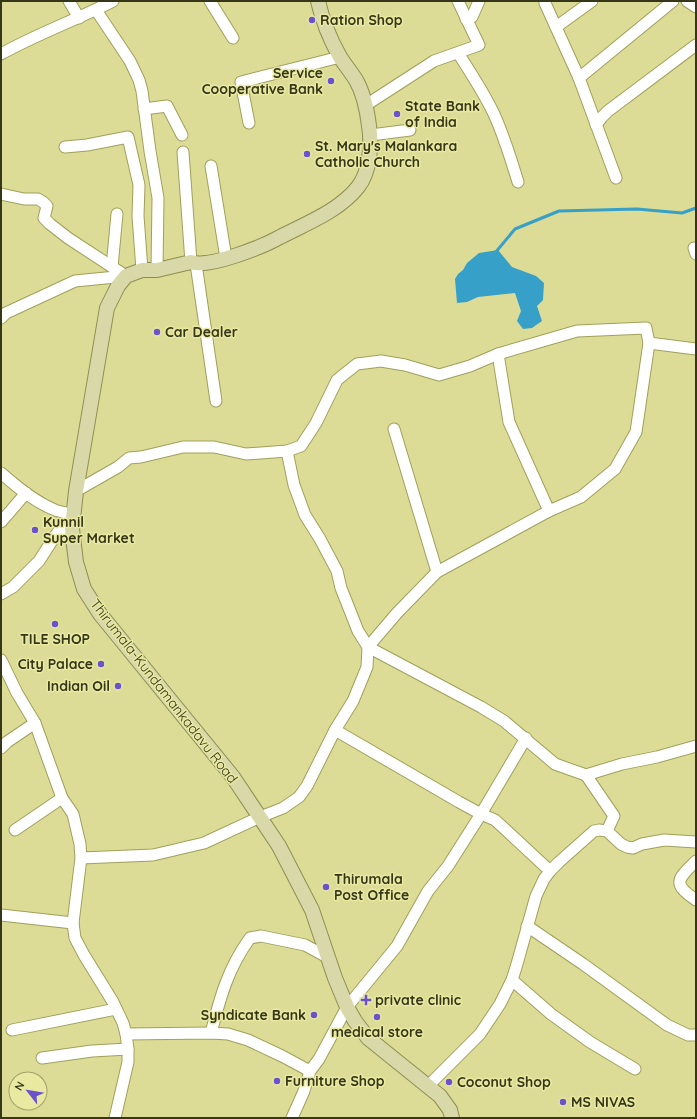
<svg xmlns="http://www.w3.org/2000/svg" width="697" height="1119" font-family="Quicksand,sans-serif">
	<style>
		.water { fill: #37a0c8 }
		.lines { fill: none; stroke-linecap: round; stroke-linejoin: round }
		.stream { stroke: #37a0c8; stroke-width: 3 }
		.minor-casing { stroke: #a0a05b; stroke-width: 13 }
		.major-casing { stroke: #8e8e52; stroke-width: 16 }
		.minor { stroke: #fff; stroke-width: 11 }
		.major { stroke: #d8d8a9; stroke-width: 14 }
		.poi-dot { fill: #6b52cc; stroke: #e9e9a2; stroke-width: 1.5 }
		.labels { text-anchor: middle; stroke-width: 3; stroke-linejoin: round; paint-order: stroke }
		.poi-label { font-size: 14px; font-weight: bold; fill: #363619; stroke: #e9e9a2; text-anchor: start }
		.street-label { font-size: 14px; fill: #363619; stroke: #e9e9a2 }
	</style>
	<rect width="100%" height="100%" fill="#dcdc96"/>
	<path class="water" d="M498,250L512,267L536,276L544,283L543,300L537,306L542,321L532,328L523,329L517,321L521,311L515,293L478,297L467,302L457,303L455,279L458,274L463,270L467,263L479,253Z"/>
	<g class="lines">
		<path class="stream" d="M495,253L515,229L559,211L637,209L682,213L696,208"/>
		<defs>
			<g id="minor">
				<path d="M69,1L79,18"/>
				<path d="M210,1L233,38"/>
				<path d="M687,1L696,7"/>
				<path d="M545,3L579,78L616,178"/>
				<path d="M96,10L130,61L139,80L142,91L150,151L158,198L157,270"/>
				<path d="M466,19L472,17L479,1"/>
				<path d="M556,27L592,1"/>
				<path d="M458,53C471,73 484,93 494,114C504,136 511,159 518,182"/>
				<path d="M1,54C37,34 76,20 113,1"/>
				<path d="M579,78L673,1"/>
				<path d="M366,105L434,61L479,45L458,1"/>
				<path d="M144,109L167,106L182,135"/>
				<path d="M249,123L241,82L340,57"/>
				<path d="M596,125L602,117L608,111L696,45"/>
				<path d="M371,135L410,130"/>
				<path d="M65,147L87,145L128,137L139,185L138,216L142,270"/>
				<path d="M183,152L191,262"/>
				<path d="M211,166L226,258"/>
				<path d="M1,194L24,199H38L43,202L47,206L44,218L50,224L68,238L126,276"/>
				<path d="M694,248L696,254"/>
				<path d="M196,264L216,401"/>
				<path d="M112,267L117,214"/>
				<path d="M1,318L6,313L75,281L126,276"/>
				<path d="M394,429L437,572"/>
				<path d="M287,451L294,485L305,515L320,539L337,571L341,588L358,631L368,647L481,707L504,721L555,764L586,775L622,764L657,757L696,746"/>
				<path d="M1,473C17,487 35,502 55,510C60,512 67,513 73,515"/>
				<path d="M76,491L118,467L129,458L141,457L183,447H214L246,454L287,451L301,446L316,423L337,380L357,364L381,361L405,365L439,375L470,366L498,354L577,331L646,328L649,343L696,349"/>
				<path d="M549,511L581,497L615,469L636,432L649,343"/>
				<path d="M1,522L26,493"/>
				<path d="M1,594L13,587L39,561L55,536L59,531L72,529"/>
				<path d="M1,660L17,693L35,723L62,798L73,814L80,844L81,858L73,923L75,938L84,955L113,1002L123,1023L126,1034L128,1049V1062L115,1118"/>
				<path d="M335,730L459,802L481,814L495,820L507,831L550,871"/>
				<path d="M1,748L7,742L35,723"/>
				<path d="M586,775L614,816L607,831"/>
				<path d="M15,830L62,798"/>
				<path d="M81,858L153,855L204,843L260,817L283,808L299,797L307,786L335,730L353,701L367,667L368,647L397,613L437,572L549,511L509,422L498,354"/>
				<path d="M696,861C678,879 671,883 696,900"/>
				<path d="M1,915L73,923"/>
				<path d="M527,926L583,964L667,1025L688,1035H696"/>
				<path d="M512,980L551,1014L590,1042L635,1069"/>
				<path d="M12,1030L116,1009"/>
				<path d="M211,1033C220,998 228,968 250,938L261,936L305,945L327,957"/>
				<path d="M126,1034L211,1033L228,1034L248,1040L282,1056L310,1071"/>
				<path d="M42,1058L92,1051L128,1049"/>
				<path d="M428,1086L480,1034L500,1004L512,980L517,964L536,896L544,879L550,871L559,862L594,831L599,830L607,831L621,844L627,847L633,848L642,844L664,840L696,842"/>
				<path d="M292,1118L304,1091L310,1071L319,1059L347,1007L397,946L428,891L448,866L481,814L526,738"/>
			</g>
			<path id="major" d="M318,1C322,19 331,41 340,57C345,65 351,72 356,80C364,94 367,109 369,126C372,144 370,172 358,187C339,211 307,223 280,237C264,246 208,269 191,262L157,270H142L126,276L118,286L107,308L76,491L72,529L76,562L84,589L100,614L233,777L279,846L312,910L335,978L347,1007L355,1021L368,1038L440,1096L450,1110L452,1118"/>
		</defs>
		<use href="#minor" class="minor-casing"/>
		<use href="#major" class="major-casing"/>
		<use href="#minor" class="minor"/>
		<use href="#major" class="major"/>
	</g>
	<g class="poi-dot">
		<circle cx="312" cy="20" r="4"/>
		<circle cx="331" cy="81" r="4"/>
		<circle cx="397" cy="114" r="4"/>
		<circle cx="307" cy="154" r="4"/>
		<circle cx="157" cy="332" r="4"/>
		<circle cx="35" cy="530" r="4"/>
		<circle cx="55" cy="624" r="4"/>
		<circle cx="101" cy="664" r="4"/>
		<circle cx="118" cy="686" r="4"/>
		<circle cx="326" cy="887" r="4"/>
		<path d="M364 994h4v4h4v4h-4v4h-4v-4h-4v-4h4z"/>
		<circle cx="314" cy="1015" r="4"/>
		<circle cx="377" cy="1017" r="4"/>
		<circle cx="277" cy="1081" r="4"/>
		<circle cx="449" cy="1082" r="4"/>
		<circle cx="563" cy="1102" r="4"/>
	</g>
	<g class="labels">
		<g class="poi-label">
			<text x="320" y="25">Ration Shop</text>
			<text x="323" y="78" text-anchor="end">Service<tspan x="323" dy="16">Cooperative Bank</tspan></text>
			<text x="405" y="111">State Bank<tspan x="405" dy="16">of India</tspan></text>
			<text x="315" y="151">St. Mary's Malankara<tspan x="315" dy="16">Catholic Church</tspan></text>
			<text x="165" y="337">Car Dealer</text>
			<text x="43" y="527">Kunnil<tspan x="43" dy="16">Super Market</tspan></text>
			<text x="55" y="644" text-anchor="middle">TILE SHOP</text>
			<text x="93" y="669" text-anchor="end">City Palace</text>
			<text x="110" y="691" text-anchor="end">Indian Oil</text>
			<text x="334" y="884">Thirumala<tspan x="334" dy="16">Post Office</tspan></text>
			<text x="375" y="1005">private clinic</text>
			<text x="306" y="1020" text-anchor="end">Syndicate Bank</text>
			<text x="377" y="1037" text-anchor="middle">medical store</text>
			<text x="285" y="1086">Furniture Shop</text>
			<text x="457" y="1087">Coconut Shop</text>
			<text x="571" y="1107">MS NIVAS</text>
		</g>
		<g class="street-label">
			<text transform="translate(164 691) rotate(52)" y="5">Thirumala-Kundamankadavu Road</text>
		</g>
	</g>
	<rect width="697" height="1119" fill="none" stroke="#363619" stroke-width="4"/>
	<g transform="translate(28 1091) rotate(301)"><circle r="19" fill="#e9e9a2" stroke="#a1a16b"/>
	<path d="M0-3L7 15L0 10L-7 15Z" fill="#6b52cc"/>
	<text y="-6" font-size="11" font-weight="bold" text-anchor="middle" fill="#363619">N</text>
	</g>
</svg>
